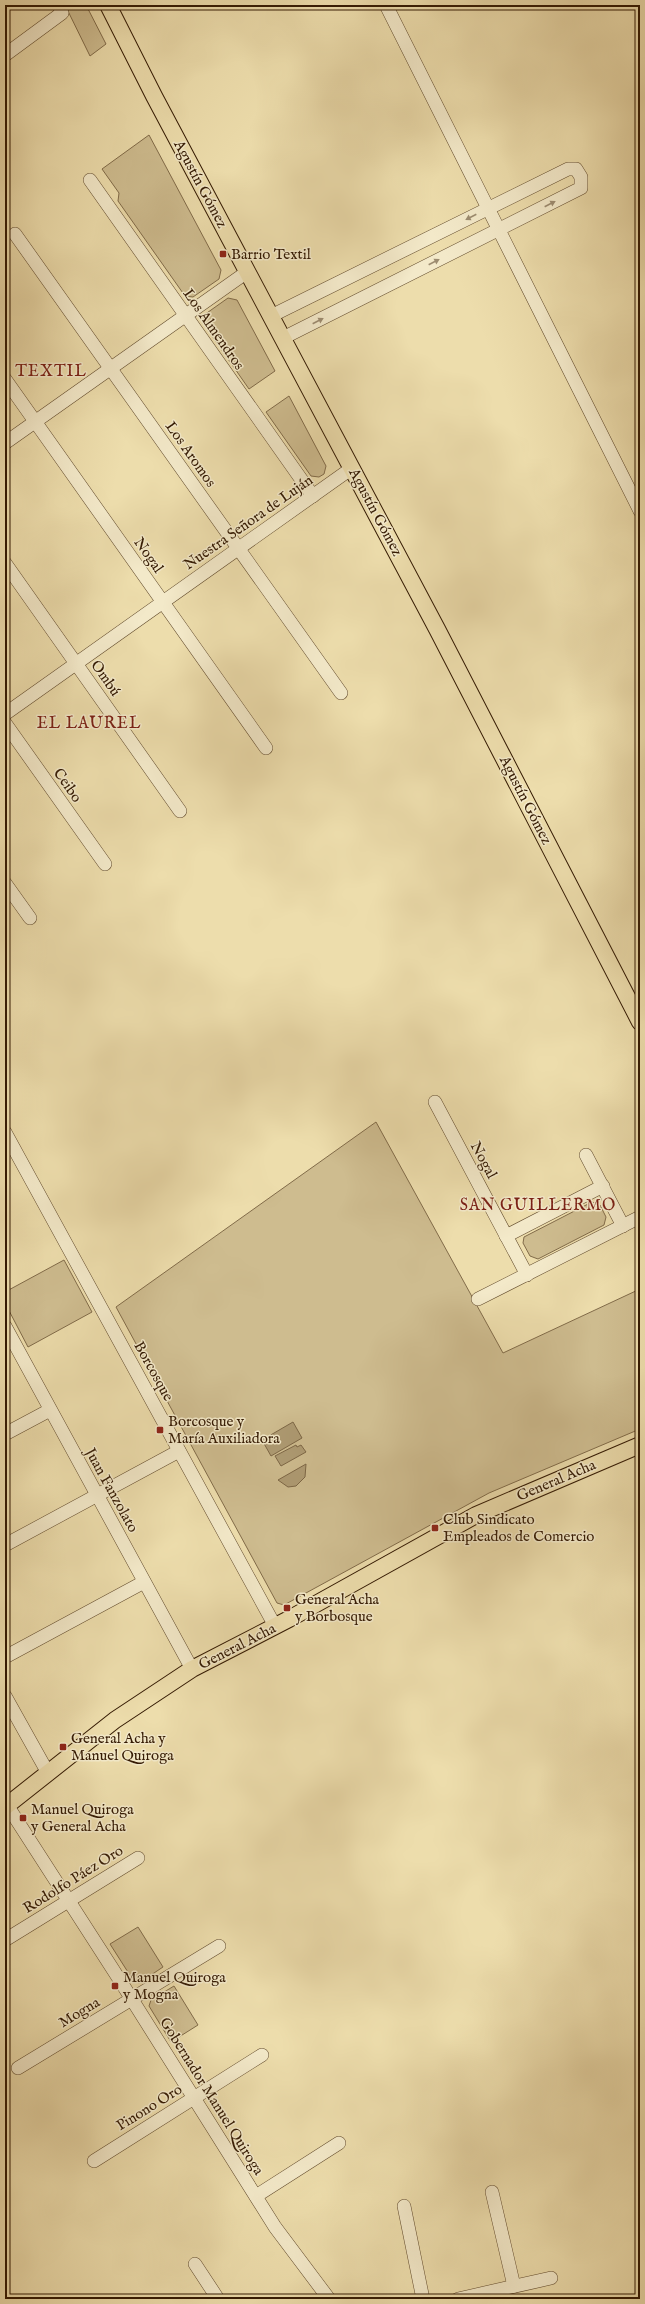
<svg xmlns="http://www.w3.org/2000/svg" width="645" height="2304" font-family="'IM FELL English',serif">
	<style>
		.green { fill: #cebc8f; stroke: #816b49 }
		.water { fill: #ae9b73; stroke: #7d6746 }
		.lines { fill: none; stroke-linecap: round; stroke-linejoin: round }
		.minor-casing { stroke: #624b2d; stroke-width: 14 }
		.major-casing { stroke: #341a03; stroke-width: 18 }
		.minor { stroke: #f3e9c9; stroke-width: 13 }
		.major { stroke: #edddac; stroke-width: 16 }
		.oneway { fill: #9d8c70 }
		.poi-dot { fill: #8f2418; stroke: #f3e9c9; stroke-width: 1.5 }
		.labels { text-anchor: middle; stroke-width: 3; stroke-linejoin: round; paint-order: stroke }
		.street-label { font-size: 15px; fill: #341a03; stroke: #f3e9c9 }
		.poi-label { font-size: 15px; fill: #341a03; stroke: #f3e9c9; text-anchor: start }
		.neighbourhood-label { font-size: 16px; letter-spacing: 1px; fill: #7a1f14; stroke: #f3e9c9 }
	</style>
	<rect width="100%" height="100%" fill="#edddac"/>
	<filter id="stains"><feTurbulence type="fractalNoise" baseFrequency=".005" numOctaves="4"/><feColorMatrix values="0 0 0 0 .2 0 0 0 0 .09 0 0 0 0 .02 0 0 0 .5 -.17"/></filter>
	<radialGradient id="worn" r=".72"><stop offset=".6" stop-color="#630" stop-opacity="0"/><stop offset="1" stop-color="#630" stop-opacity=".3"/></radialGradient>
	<g class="green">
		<path d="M65,5H86L106,44L90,56Z"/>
		<path d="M149,135L221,270L219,279L193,297L185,296L118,201L119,193L102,169Z"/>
		<path d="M228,298L237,300L275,371L249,389L203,323L204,315Z"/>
		<path d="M289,396L326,466L324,474L319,477L311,476L266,412Z"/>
		<path d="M376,1122L503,1353L640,1289V1429L489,1493L284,1605L277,1603L116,1307Z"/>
		<path d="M592,1202L600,1205L606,1217L604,1225L538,1259L530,1256L523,1243L524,1237Z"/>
		<path d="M64,1260L92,1312L28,1347L5,1303V1292Z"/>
		<path d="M138,1927L163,1967L139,1983L133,1980L110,1944Z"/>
		<path d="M174,1986L198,2025L171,2042L149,2006L151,2000Z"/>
	</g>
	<g class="water">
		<path d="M293,1422L302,1438L271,1456L262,1440Z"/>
		<path d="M296,1445L297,1447L301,1445L306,1452L281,1466L275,1456Z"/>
		<path d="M306,1464L305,1477L296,1486L288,1487L278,1480Z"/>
	</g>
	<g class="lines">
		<defs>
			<g id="minor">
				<path d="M386,5L640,511"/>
				<path d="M5,55L62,13L59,5"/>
				<path d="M90,180L313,496"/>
				<path d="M15,234L341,693"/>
				<path d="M271,316L568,169H576L581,177V188L283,338"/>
				<path d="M5,379L266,748"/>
				<path d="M5,443L247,272"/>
				<path d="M5,563L180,811"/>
				<path d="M5,714L352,468"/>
				<path d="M5,723L105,864"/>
				<path d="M5,883L30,918"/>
				<path d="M435,1102L527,1275"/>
				<path d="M5,1132L275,1626"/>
				<path d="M586,1155L623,1226"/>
				<path d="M506,1236L603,1186"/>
				<path d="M478,1299L640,1217"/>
				<path d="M5,1326L192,1669"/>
				<path d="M5,1434L50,1410"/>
				<path d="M5,1545L179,1451"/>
				<path d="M5,1657L144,1582"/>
				<path d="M5,1696L48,1773"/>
				<path d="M7,1805L121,1982L275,2227L329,2299"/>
				<path d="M5,1940L138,1858"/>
				<path d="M18,2068L219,1946"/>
				<path d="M94,2161L262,2055"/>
				<path d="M492,2192L514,2286"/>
				<path d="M256,2196L339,2143"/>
				<path d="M404,2206L423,2299"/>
				<path d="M195,2264L218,2299"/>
				<path d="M458,2299L551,2278"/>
			</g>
			<g id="major">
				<path d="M108,5L154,96L437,629L640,1022"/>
				<path d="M5,1807L115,1720L192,1669L289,1619L476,1515L640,1445"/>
			</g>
		</defs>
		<use href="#minor" class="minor-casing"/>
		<use href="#major" class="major-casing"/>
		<use href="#minor" class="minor"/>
		<use href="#major" class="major"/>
	</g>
	<defs><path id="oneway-solid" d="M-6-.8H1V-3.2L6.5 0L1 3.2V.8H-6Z"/></defs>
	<g class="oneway">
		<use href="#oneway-solid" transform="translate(550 204) rotate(-27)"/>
		<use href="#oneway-solid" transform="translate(471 217) rotate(153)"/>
		<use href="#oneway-solid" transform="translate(434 262) rotate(-27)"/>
		<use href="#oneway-solid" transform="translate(318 321) rotate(-27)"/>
	</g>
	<g class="poi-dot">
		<rect x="219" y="250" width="8" height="8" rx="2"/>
		<rect x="156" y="1426" width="8" height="8" rx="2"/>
		<rect x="431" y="1524" width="8" height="8" rx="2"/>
		<rect x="283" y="1604" width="8" height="8" rx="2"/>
		<rect x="59" y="1743" width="8" height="8" rx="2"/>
		<rect x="19" y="1814" width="8" height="8" rx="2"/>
		<rect x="111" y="1982" width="8" height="8" rx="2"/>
	</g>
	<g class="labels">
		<g class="street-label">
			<text transform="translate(201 184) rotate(62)" y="5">Agustín Gómez</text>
			<text transform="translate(214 329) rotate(55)" y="5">Los Almendros</text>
			<text transform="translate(191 454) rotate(55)" y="5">Los Aromos</text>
			<text transform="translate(376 512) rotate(62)" y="5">Agustín Gómez</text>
			<text transform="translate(248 522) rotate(-35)" y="5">Nuestra Señora de Luján</text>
			<text transform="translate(149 555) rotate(55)" y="5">Nogal</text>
			<text transform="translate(106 678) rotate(55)" y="5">Ombú</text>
			<text transform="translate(68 785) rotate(55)" y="5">Ceibo</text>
			<text transform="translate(526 800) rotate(63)" y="5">Agustín Gómez</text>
			<text transform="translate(484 1160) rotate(62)" y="5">Nogal</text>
			<text transform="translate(154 1371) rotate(61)" y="5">Borcosque</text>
			<text transform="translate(556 1480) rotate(-23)" y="5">General Acha</text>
			<text transform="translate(112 1490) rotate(61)" y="5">Juan Fanzolato</text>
			<text transform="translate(237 1646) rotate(-27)" y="5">General Acha</text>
			<text transform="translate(73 1879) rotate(-32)" y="5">Rodolfo Páez Oro</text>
			<text transform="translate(79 2012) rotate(-31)" y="5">Mogna</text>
			<text transform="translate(212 2096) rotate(58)" y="5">Gobernador Manuel Quiroga</text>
			<text transform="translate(149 2107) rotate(-32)" y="5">Pinono Oro</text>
		</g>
		<g class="poi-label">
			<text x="231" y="259">Barrio Textil</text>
			<text x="168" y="1426">Borcosque y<tspan x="168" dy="17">María Auxiliadora</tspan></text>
			<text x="443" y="1524">Club Sindicato<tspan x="443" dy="17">Empleados de Comercio</tspan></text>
			<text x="295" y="1604">General Acha<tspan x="295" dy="17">y Borbosque</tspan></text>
			<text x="71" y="1743">General Acha y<tspan x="71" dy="17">Manuel Quiroga</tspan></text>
			<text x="31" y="1814">Manuel Quiroga<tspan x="31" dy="17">y General Acha</tspan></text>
			<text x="123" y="1982">Manuel Quiroga<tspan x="123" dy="17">y Mogna</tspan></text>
		</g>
		<g class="neighbourhood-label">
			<text x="51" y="376">TEXTIL</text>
			<text x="89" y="728">EL LAUREL</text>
			<text x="538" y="1210">SAN GUILLERMO</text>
		</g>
	</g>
	<rect width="645" height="2304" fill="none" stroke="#edddac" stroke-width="20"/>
	<rect x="6" y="6" width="633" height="2292" fill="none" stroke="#341a03" stroke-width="2"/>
	<rect x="10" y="10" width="625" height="2284" fill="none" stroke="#341a03"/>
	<rect width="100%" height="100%" filter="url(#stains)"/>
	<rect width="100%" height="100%" fill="url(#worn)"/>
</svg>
